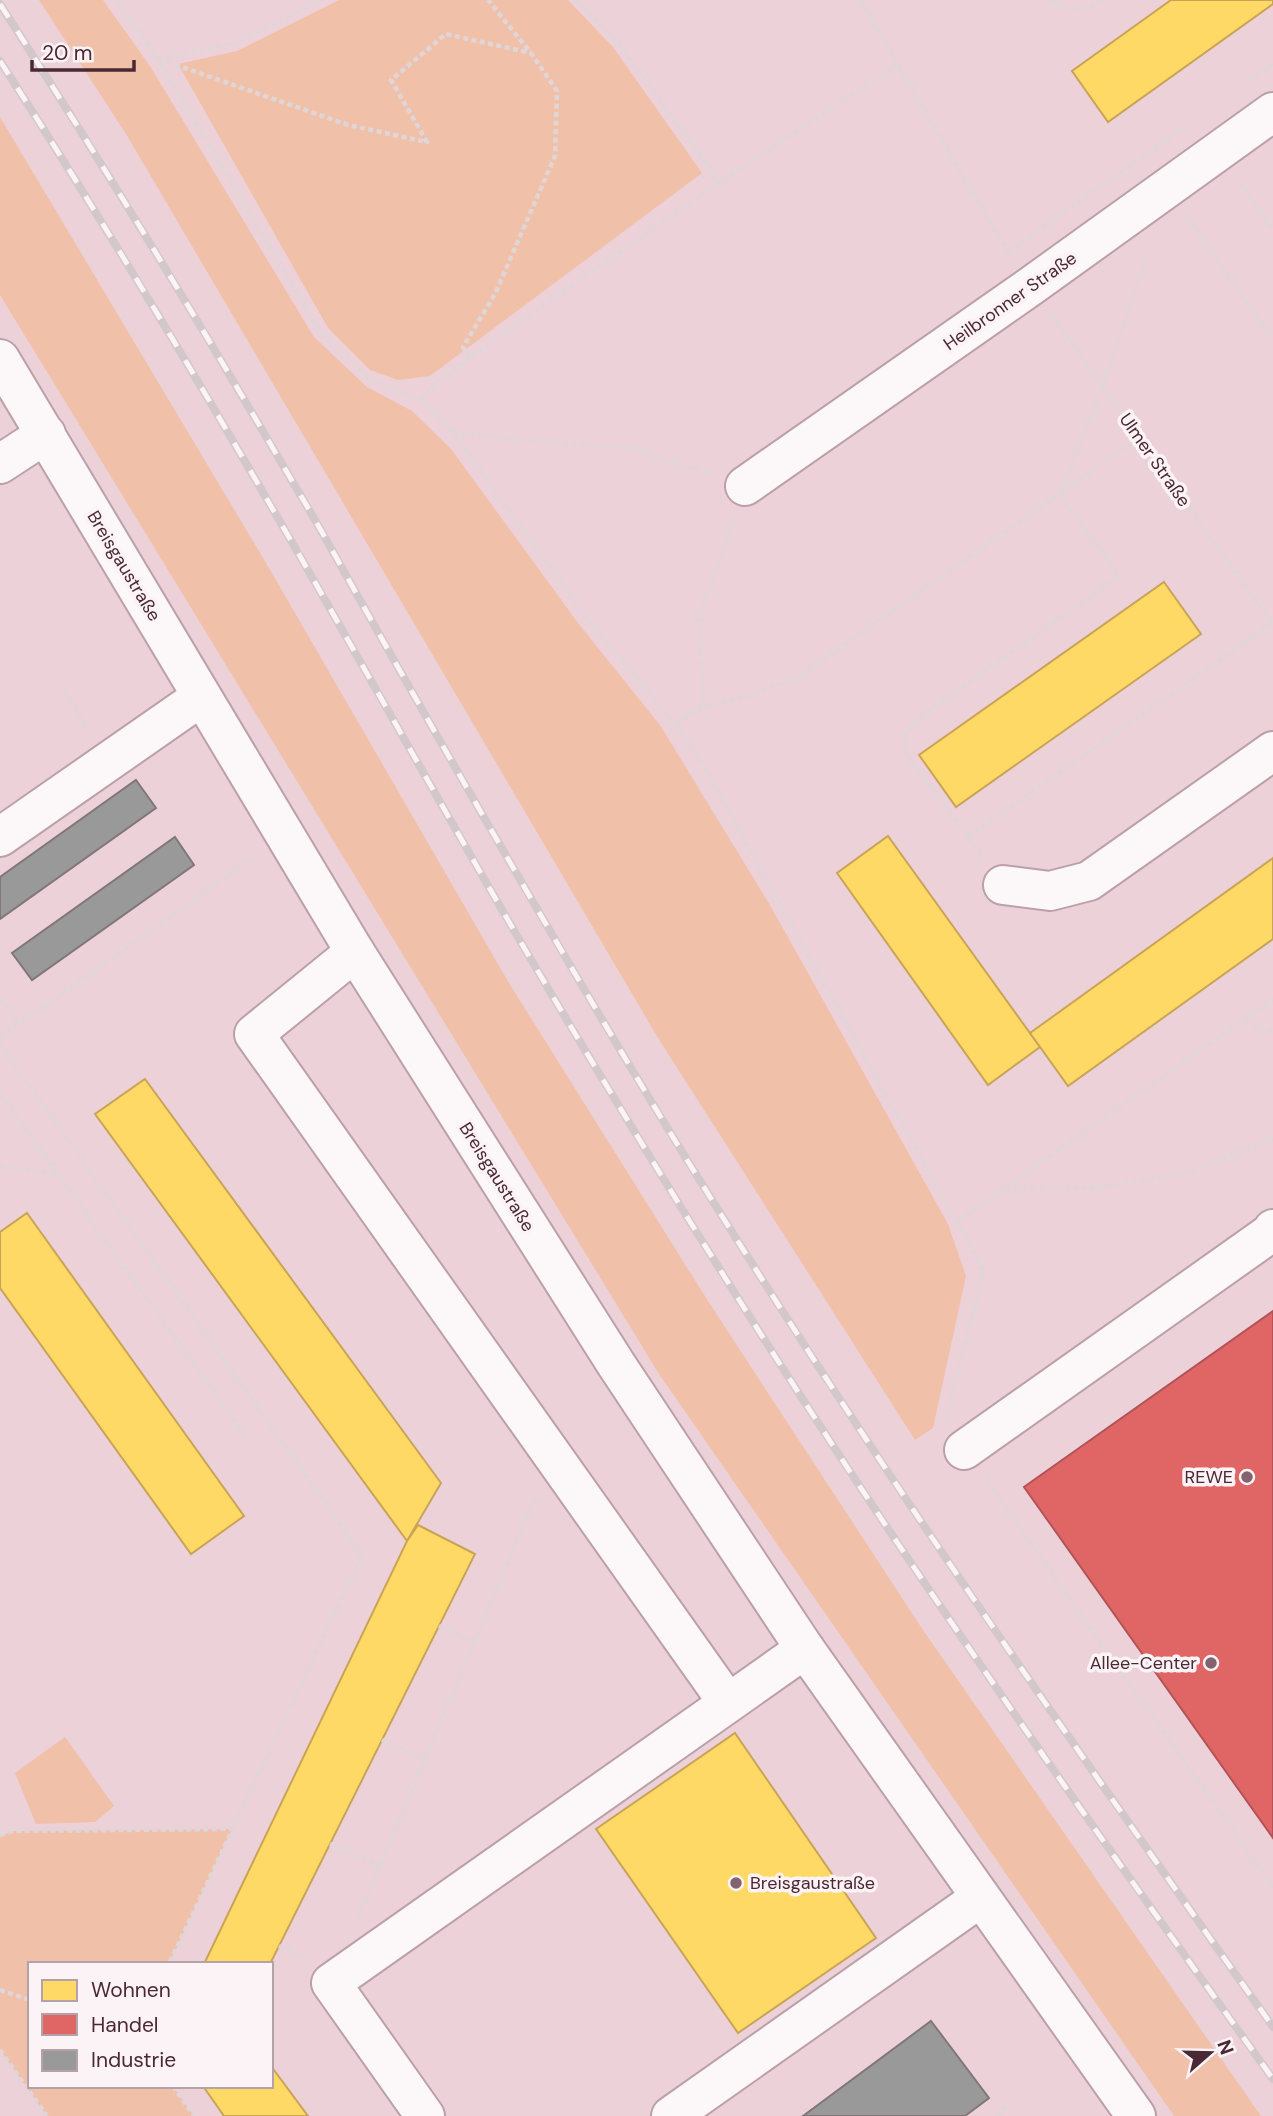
<svg xmlns="http://www.w3.org/2000/svg" width="1273" height="2116" font-family="'DM Sans',sans-serif">
	<style>
		.green { fill: #f0c0a9 }
		.homes { fill: #ffd966; stroke: #c9a457; stroke-width: 2 }
		.shops { fill: #e06666; stroke: #b35357; stroke-width: 2 }
		.industry { fill: #999; stroke: #81777b; stroke-width: 2 }
		.lines { fill: none; stroke-linecap: round; stroke-linejoin: round }
		.minor-casing { stroke: #bca0a9; stroke-width: 42 }
		.path { stroke: #e0d6d9; stroke-width: 4.5; stroke-dasharray: 5 3.5; stroke-linecap: butt }
		.minor { stroke: #fcf8f9; stroke-width: 38 }
		.rail-casing { stroke: #d2c8cb; stroke-width: 8 }
		.rail { stroke: #fcf3f6; stroke-width: 5; stroke-dasharray: 16; stroke-linecap: butt }
		.poi-dot { fill: #83636e; stroke: #fcf3f6; stroke-width: 2.5 }
		.labels { text-anchor: middle; stroke-width: 7; stroke-linejoin: round; paint-order: stroke }
		.street-label { font-size: 18px; fill: #4a2834; stroke: #fcf3f6 }
		.poi-label { font-size: 18px; fill: #4a2834; stroke: #fcf3f6; text-anchor: end }
	</style>
	<rect width="100%" height="100%" fill="#edd1d9"/>
	<g class="green">
		<path d="M39,0H103L150,66L314,337L367,387L412,411L451,449L578,623L660,725L770,905L948,1224L966,1276L933,1428L915,1440L658,1038L126,134Z"/>
		<path d="M339,0H568L613,47L702,173L430,376L398,380L370,370L328,328L178,64L237,51Z"/>
		<path d="M0,117L269,568L509,983L708,1301L923,1630L1261,2116H1174L659,1374L0,295Z"/>
		<path d="M65,1737L114,1806L95,1822L36,1824L15,1773Z"/>
		<path d="M232,1829L169,1964H30V2086H173L194,2116H47L0,2050V1836L13,1831Z"/>
	</g>
	<g class="homes">
		<path d="M1171,0H1273V4L1108,122L1072,71Z"/>
		<path d="M1164,582L1201,634L956,807L919,755Z"/>
		<path d="M888,836L1040,1047L988,1085L837,873Z"/>
		<path d="M1273,858V939L1068,1086L1030,1033Z"/>
		<path d="M145,1079L441,1483L407,1541L95,1114Z"/>
		<path d="M27,1213L244,1516L191,1554L0,1288V1232Z"/>
		<path d="M418,1525L475,1554L270,1964H204L407,1541Z"/>
		<path d="M735,1733L876,1938L738,2033L596,1829Z"/>
		<path d="M271,2066L308,2116H224L203,2086H271Z"/>
	</g>
	<path class="shops" d="M1273,1311V1838L1024,1487Z"/>
	<g class="industry">
		<path d="M136,780L156,808L0,919V877Z"/>
		<path d="M175,837L194,865L32,980L12,953Z"/>
		<path d="M931,2021L989,2098L965,2116H803Z"/>
	</g>
	<g class="lines">
		<defs>
			<g id="minor">
				<path d="M0,359L355,952L616,1364L805,1649L1136,2116"/>
				<path d="M0,464L46,434"/>
				<path d="M745,486L1031,286L1273,112"/>
				<path d="M0,837L201,697"/>
				<path d="M1003,885L1050,891L1089,881L1273,751"/>
				<path d="M355,952L254,1034L728,1703"/>
				<path d="M964,1450L1272,1232L1273,1229"/>
				<path d="M425,2116L331,1983L805,1649"/>
				<path d="M671,2116L980,1898"/>
			</g>
		</defs>
		<use href="#minor" class="minor-casing"/>
		<g class="path">
			<path d="M117,0L158,59L321,333L368,378L421,400L453,432L584,614L693,747L979,1262L982,1270L980,1289L946,1417"/>
			<path d="M577,0L618,43L720,182"/>
			<path d="M860,0L1010,256"/>
			<path d="M1049,0C1072,12 1081,14 1102,0"/>
			<path d="M158,59L237,42L321,0"/>
			<path d="M159,59L348,125L427,142L391,80L446,34L531,53"/>
			<path d="M1248,81L1273,64"/>
			<path d="M1239,182L1273,229"/>
			<path d="M1187,217L1271,336"/>
			<path d="M1008,252L1190,123"/>
			<path d="M1051,314L1273,625"/>
			<path d="M470,357L463,347L495,294L555,156L557,91L531,53L488,0"/>
			<path d="M421,400L433,385L470,357L720,182L897,65"/>
			<path d="M453,432L508,439L628,447L712,475"/>
			<path d="M65,692L89,730"/>
			<path d="M703,707L699,617L734,518"/>
			<path d="M676,724L703,707L750,696L801,675L1139,438"/>
			<path d="M968,837L1272,623"/>
			<path d="M982,856L907,755L905,731L932,709L1119,576L1059,493L1103,386L1146,258"/>
			<path d="M0,998L19,1025"/>
			<path d="M1246,1018L1257,1028L1273,1031"/>
			<path d="M0,1038L255,856"/>
			<path d="M0,1044L362,1555L169,1964"/>
			<path d="M0,1093L246,1437"/>
			<path d="M0,1166L57,1174"/>
			<path d="M1005,1189L1098,1188L1190,1172L1273,1139"/>
			<path d="M958,1221L1273,999"/>
			<path d="M986,1480L1273,1887"/>
			<path d="M439,1626L474,1642"/>
			<path d="M382,1740L425,1760"/>
			<path d="M0,1835L13,1831L232,1829"/>
			<path d="M330,1844L380,1866"/>
			<path d="M358,1919L536,1495"/>
			<path d="M279,1946L307,1958"/>
			<path d="M0,1990L30,2000"/>
			<path d="M0,2050L47,2116"/>
			<path d="M173,2086L194,2116"/>
			<path d="M997,2116L1008,2105"/>
		</g>
		<use href="#minor" class="minor"/>
		<defs>
			<g id="rail">
				<path d="M0,4C102,163 200,323 295,486C324,534 350,583 378,632C459,775 541,917 625,1058C825,1392 1048,1710 1273,2027"/>
				<path d="M0,61C93,205 182,353 268,501C381,695 488,892 605,1083C721,1275 842,1464 969,1648C1068,1793 1171,1936 1273,2079"/>
			</g>
		</defs>
		<use href="#rail" class="rail-casing"/>
		<use href="#rail" class="rail"/>
	</g>
	<g class="poi-dot">
		<circle cx="1247" cy="1477" r="7"/>
		<circle cx="1211" cy="1663" r="7"/>
		<circle cx="736" cy="1883" r="7"/>
	</g>
	<g class="labels">
		<g class="street-label">
			<text transform="translate(1010 301) rotate(-35)" y="6">Heilbronner Straße</text>
			<text transform="translate(1155 460) rotate(55)" y="6">Ulmer Straße</text>
			<text transform="translate(124 566) rotate(59)" y="6">Breisgaustraße</text>
			<text transform="translate(497 1177) rotate(58)" y="6">Breisgaustraße</text>
		</g>
		<g class="poi-label">
			<text x="1233" y="1483">REWE</text>
			<text x="1197" y="1669">Allee-Center</text>
			<text x="750" y="1889" text-anchor="start">Breisgaustraße</text>
		</g>
	</g>
	<rect x="28" y="1962" width="245" height="126" fill="#fcf3f6" stroke="#b5a2a8" stroke-width="2"/>
	<rect x="42" y="1980" width="35" height="21" fill="#ffd966" stroke="#b5a2a8" stroke-width="2"/>
	<text x="91" y="1997" font-size="21" fill="#4a2834">Wohnen</text>
	<rect x="42" y="2014" width="35" height="21" fill="#e06666" stroke="#b5a2a8" stroke-width="2"/>
	<text x="91" y="2032" font-size="21" fill="#4a2834">Handel</text>
	<rect x="42" y="2050" width="35" height="21" fill="#999999" stroke="#b5a2a8" stroke-width="2"/>
	<text x="91" y="2067" font-size="21" fill="#4a2834">Industrie</text>
	<g transform="translate(1210 2053) rotate(70)" stroke="#fcf3f6" stroke-width="5" paint-order="stroke">
	<path d="M0-5L12 26L0 18L-12 26Z" fill="#4a2834"/>
	<text y="-10" font-size="19" font-weight="bold" text-anchor="middle" fill="#4a2834">N</text>
	</g>
	<path d="M32 60v10h102v-10" fill="none" stroke="#4a2834" stroke-width="3.5"/>
	<text x="42" y="60" font-size="21" fill="#4a2834" stroke="#fcf3f6" stroke-width="5" paint-order="stroke">20 m</text>
</svg>
